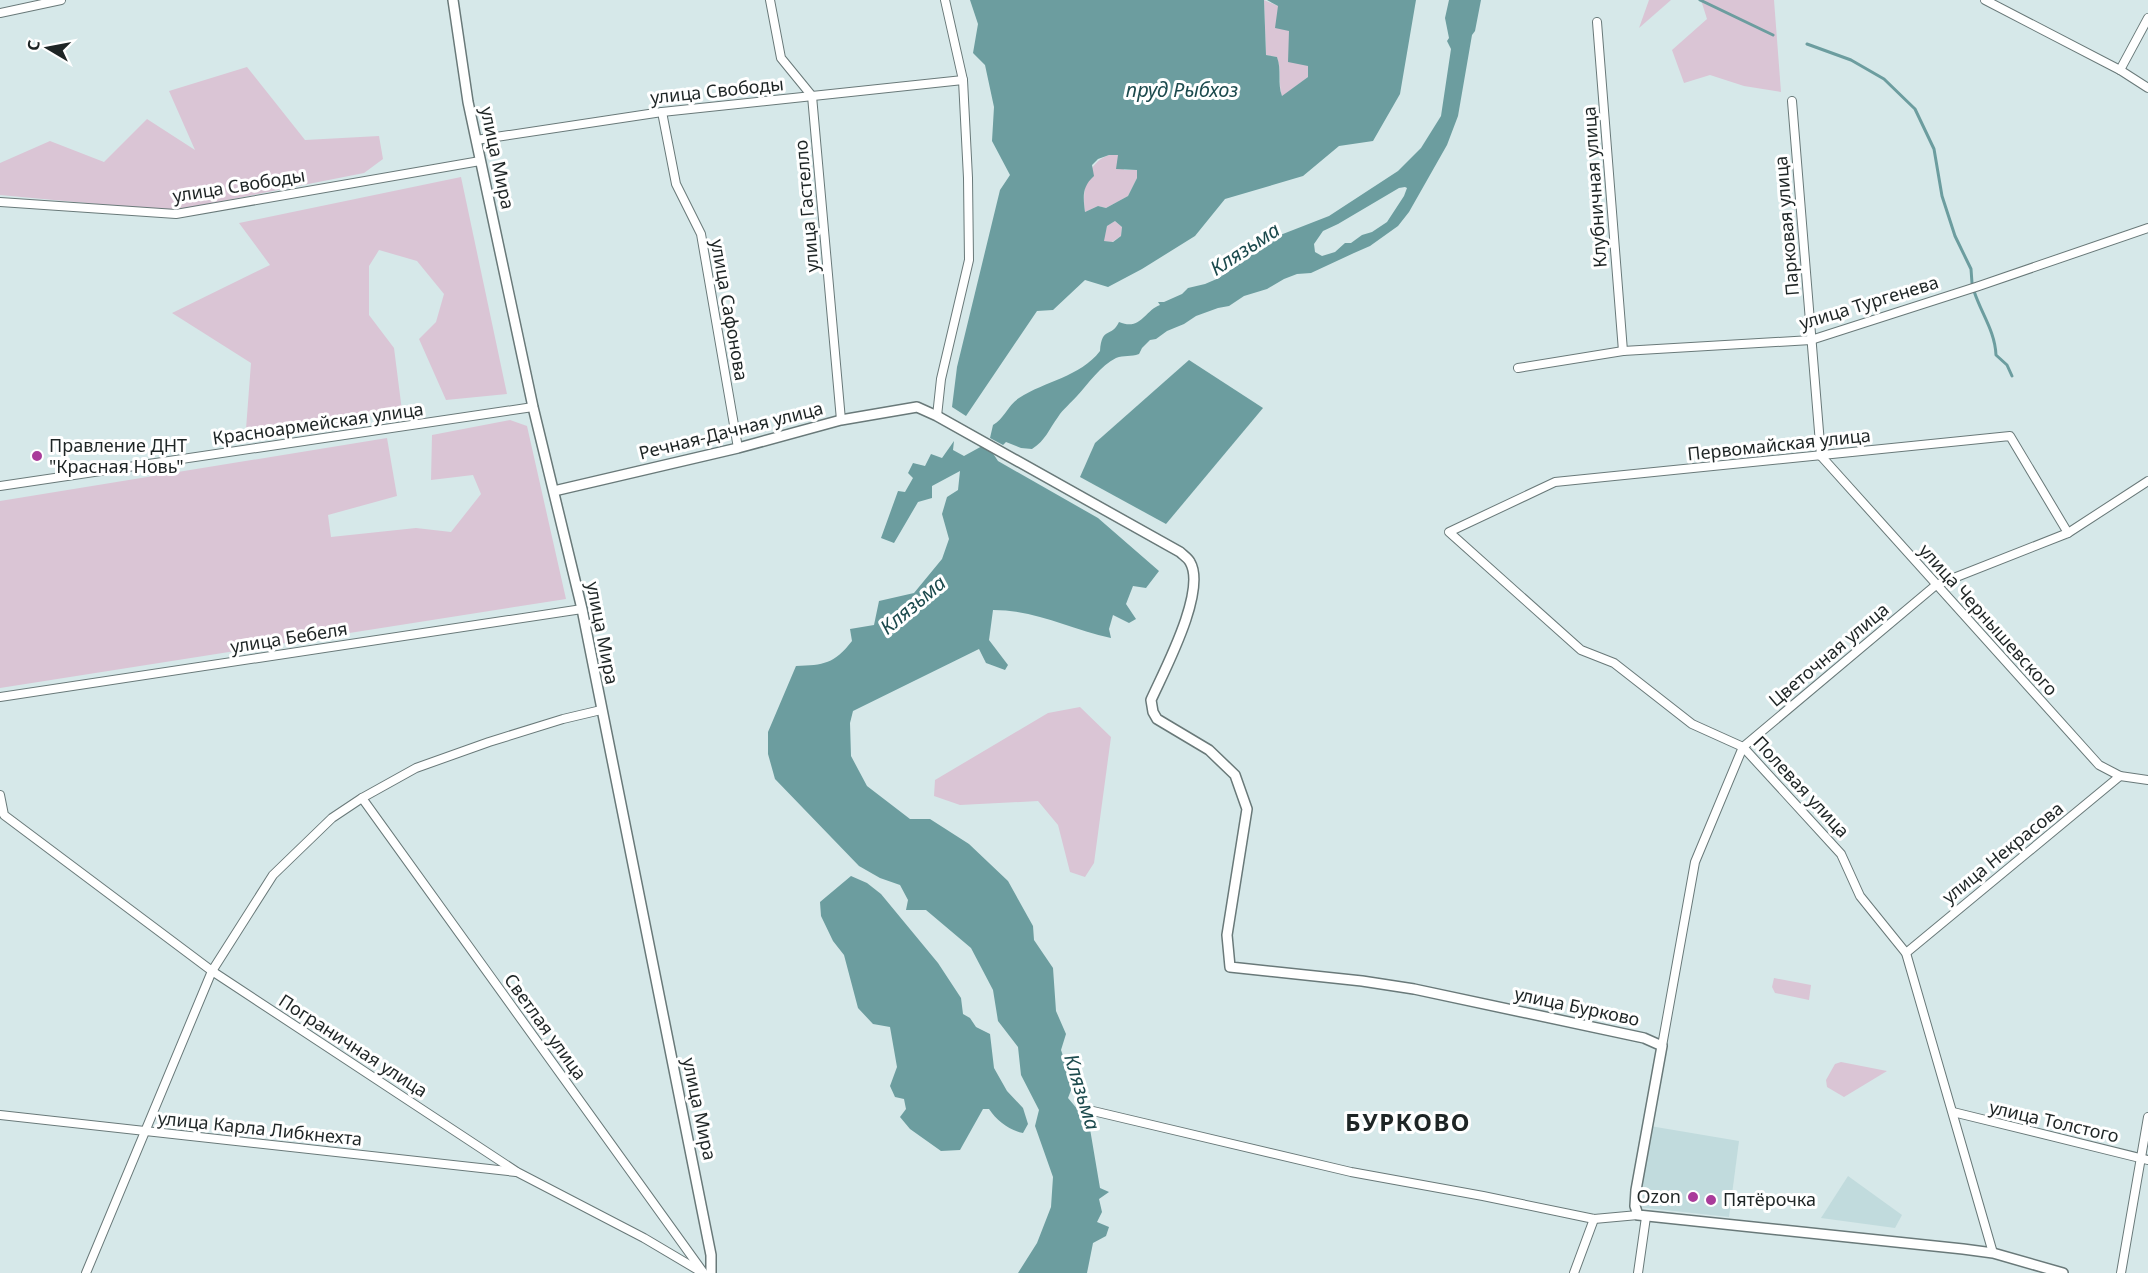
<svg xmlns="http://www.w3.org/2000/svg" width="2148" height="1273" font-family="'Noto Sans',sans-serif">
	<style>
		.built { fill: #c1dbdd }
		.green { fill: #dac5d5 }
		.water { fill: #6c9d9f; fill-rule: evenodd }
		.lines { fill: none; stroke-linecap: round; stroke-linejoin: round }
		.stream { stroke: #6c9d9f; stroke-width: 3 }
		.minor-casing { stroke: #697979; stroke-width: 10 }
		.tertiary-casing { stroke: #697979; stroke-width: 12 }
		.minor { stroke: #fff; stroke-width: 8 }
		.tertiary { stroke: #fff; stroke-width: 9 }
		.poi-dot { fill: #a93b9a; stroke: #fff; stroke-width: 2 }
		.labels { text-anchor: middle; stroke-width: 6; stroke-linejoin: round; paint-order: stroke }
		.street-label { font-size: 18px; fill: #1e2525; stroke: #fff }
		.poi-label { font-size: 18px; fill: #1e2525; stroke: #fff; text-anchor: start }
		.water-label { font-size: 20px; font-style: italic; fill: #1c4a4d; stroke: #fff }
		.district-label { font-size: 24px; font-weight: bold; letter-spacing: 1.5px; fill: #1e2525; stroke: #fff }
	</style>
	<rect width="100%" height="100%" fill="#d6e8e9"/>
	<g class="built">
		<path d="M1650,1126L1739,1141L1729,1217L1637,1207Z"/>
		<path d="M1848,1176L1902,1215L1895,1228L1821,1218Z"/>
	</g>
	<g class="green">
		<path d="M1264,0L1278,6L1289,31L1308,66V77L1282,97C1278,83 1282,70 1277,57L1266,55Z"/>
		<path d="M1649,0H1671L1639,28Z"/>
		<path d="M1701,0H1774L1781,92L1744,86L1710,75L1684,83L1672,50L1707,19Z"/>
		<path d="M247,67L305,140L379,136L383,159L364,173L172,211L0,195V163L50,141L104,162L147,119L195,150L169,91Z"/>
		<path d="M1109,155H1119L1124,170H1138L1137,178L1128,196L1106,208L1098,206L1085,212C1082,190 1086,163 1109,155Z"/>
		<path d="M461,177L507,394L446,400L419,339L436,322L444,294L417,261L379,250L369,266V315L394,348L402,411L246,429L251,363L172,313L270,265L239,223Z"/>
		<path d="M1115,221L1122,227L1121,236L1112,242L1103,241L1107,226Z"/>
		<path d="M510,420L527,426L566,599L0,688V501L387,438L397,496L328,515L331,537L416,528L451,532L481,494L473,475L431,480L432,435Z"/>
		<path d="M1080,707L1111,737L1094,863L1085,877L1070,872L1058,825L1038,801L960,805L934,796L935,780L1048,713Z"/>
		<path d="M1774,978L1811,985L1809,1000L1775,993L1772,987Z"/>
		<path d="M1841,1062L1887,1071L1844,1097L1827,1087L1826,1080L1835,1064Z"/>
	</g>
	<g class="water">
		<path d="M970,0H1264L1266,55L1277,57C1282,70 1277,83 1282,96L1308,77V66L1288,62L1289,31L1275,28L1278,6L1267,0H1416L1400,94L1373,141L1339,146L1303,176L1225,199L1195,236L1142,269L1108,287L1085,280L1053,310L1037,311L966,416L952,407L957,367L1000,190L1010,175L992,141L994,107L985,65L973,53L978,24ZM1109,155H1118L1116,169L1137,170V178L1128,196L1106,208L1098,206L1085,212C1083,196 1082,187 1094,176L1092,165L1098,159ZM1115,221L1122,227L1121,236L1113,242L1104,241L1107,226Z"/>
		<path d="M1449,0H1481L1475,31L1472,35L1458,116L1447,145L1409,212L1398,226L1370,246L1354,253L1311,273L1297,274L1284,279L1267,289L1244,296L1229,306L1218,308L1196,316L1184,324L1167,331L1156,339L1150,340L1142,348L1139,354C1131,357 1124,355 1116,358C1101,365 1088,384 1077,396C1071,403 1063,409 1058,417C1049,429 1046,440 1032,449L1021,448L1006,442L1003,445L990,438L993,425C1004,419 1008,405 1019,398C1045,381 1080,377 1100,351C1102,325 1111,339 1119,322C1141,331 1144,311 1160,305L1158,302H1164L1182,294L1188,288L1205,284L1219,278L1253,254L1265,241L1329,216L1398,171L1421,148L1441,116L1451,49L1447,41L1449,38L1445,18ZM1405,187L1407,188L1404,196L1387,222L1372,232L1362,235L1351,243H1345L1335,252L1322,256L1315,252L1314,244L1323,231L1338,224L1399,188Z"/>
		<path d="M1189,360L1263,408L1166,524L1080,477L1095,443Z"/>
		<path d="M954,441L953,450L964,456L984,445L990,449L998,461L1098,518L1159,571L1146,588L1133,586L1126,604L1136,619L1129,623L1113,615L1109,629L1111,638C1069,629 1037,610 993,610L989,640L1008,665L1005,670L986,663L979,649L853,711L850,723L851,756L867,786L910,819H930L969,844L1008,881L1033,926L1034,940L1053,968L1056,1011L1066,1034L1061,1050L1073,1085L1068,1098L1089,1123L1100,1188L1109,1192L1099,1199L1102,1212L1097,1222L1109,1227L1106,1236L1093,1243L1087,1273H1018L1037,1243L1051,1207L1053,1177L1035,1126L1039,1110L1021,1075L1018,1047L998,1021L993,990L971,948L926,910H906L908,900L900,885L880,878L859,866L775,779L768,754V732L796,666C824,665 834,664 852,641L850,629L874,625L879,601L914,593L942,559L949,539L942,514L947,497L958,490L960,471L932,486V498L918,502L894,543L881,538L898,491L905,492L913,478L908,473L913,463L925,466L931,454L942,458Z"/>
		<path d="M851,876L867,883L881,894L938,963L961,998L963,1014L970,1018L976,1027L990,1034L994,1068L1007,1091L1023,1108L1028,1124L1023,1133C1009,1130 997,1121 989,1109H983L960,1150L941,1151L910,1129L900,1117L906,1109L904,1099L895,1097L890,1086L897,1067L890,1027L873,1024L858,1008L844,955L833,941L821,916L820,902Z"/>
	</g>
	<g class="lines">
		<g class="stream">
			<path d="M1700,0L1773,35"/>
			<path d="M1807,44L1851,60L1884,79L1915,109L1934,149L1942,196L1955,236L1971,269L1972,283"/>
			<path d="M1974,291C1981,313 1995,331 1996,355L2007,365L2012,376"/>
		</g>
		<defs>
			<g id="minor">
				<path d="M770,0L781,58L812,96L841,420"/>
				<path d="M1985,0L2120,70L2148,88"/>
				<path d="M0,13L61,0"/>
				<path d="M1597,22L1623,351"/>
				<path d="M2120,70L2148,18"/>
				<path d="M1792,101L1821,456"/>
				<path d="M662,112L676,184L701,234L738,448"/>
				<path d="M476,140L662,112L963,80"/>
				<path d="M0,202L176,214L480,161"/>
				<path d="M1518,368L1623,351L1811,340L1979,286L2148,228"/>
				<path d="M937,416L941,379L969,260L968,178L963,80L945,0"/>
				<path d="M1821,456L2099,765L2120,776L2148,780"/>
				<path d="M0,486L533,407"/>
				<path d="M0,697L582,609"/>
				<path d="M0,795L4,815L212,971L517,1172L644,1238L703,1273"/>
				<path d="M362,798L703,1272"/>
				<path d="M1906,953L2120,776"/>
				<path d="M1662,1046L1695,862L1743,747L1936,585L2068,533L2148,481"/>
				<path d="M1093,1111L1351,1172L1483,1196L1594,1219L1638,1215"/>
				<path d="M1953,1112L2148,1160"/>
				<path d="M0,1115L516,1172"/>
				<path d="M1993,1253L1906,953L1860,896L1841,854L1743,747L1692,724L1614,663L1581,650L1449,532L1555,482L2010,436L2068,533"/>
				<path d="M86,1273L212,971L273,875L332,818L362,798L416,768L489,742L563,719L601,710"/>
				<path d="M1574,1273L1594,1219"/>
				<path d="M1638,1273L1646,1217"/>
				<path d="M2121,1273L2148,1117"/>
			</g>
			<g id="tertiary">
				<path d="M453,0L468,102L533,407L582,609L711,1255V1273"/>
				<path d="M554,491L738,448L841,420L917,407L937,416L1180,552C1183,555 1188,558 1190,562C1207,591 1164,671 1151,700L1153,712L1157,719L1209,750L1235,775L1247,809L1227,935L1230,967L1362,981L1414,989L1644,1038L1662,1046L1636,1190L1635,1206L1638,1215L1963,1249L1993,1253L2063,1273"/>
			</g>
		</defs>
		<use href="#minor" class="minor-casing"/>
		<use href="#tertiary" class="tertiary-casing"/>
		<use href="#minor" class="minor"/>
		<use href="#tertiary" class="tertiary"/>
	</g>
	<g class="poi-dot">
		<circle cx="37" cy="456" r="6"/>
		<circle cx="1693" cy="1197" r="6"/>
		<circle cx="1711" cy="1200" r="6"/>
	</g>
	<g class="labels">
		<g class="street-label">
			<text transform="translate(717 91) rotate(-6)" y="6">улица Свободы</text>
			<text transform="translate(497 158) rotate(78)" y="6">улица Мира</text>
			<text transform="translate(239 186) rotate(-9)" y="6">улица Свободы</text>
			<text transform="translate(1595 187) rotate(-94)" y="6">Клубничная улица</text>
			<text transform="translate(807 206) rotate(-95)" y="6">улица Гастелло</text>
			<text transform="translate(1787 226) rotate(-95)" y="6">Парковая улица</text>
			<text transform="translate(1869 303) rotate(-17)" y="6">улица Тургенева</text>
			<text transform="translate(729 310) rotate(80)" y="6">улица Сафонова</text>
			<text transform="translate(318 424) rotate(-8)" y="6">Красноармейская улица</text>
			<text transform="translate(731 431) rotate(-14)" y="6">Речная-Дачная улица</text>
			<text transform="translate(1779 445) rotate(-6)" y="6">Первомайская улица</text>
			<text transform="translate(1988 620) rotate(48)" y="6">улица Чернышевского</text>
			<text transform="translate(602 633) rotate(79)" y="6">улица Мира</text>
			<text transform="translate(289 638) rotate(-9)" y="6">улица Бебеля</text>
			<text transform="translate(1829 655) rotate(-40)" y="6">Цветочная улица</text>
			<text transform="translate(1801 787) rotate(47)" y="6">Полевая улица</text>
			<text transform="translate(2003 853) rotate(-39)" y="6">улица Некрасова</text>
			<text transform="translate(1577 1007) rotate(12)" y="6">улица Бурково</text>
			<text transform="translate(545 1027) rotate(54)" y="6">Светлая улица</text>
			<text transform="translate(353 1046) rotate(33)" y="6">Пограничная улица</text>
			<text transform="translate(699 1109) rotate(78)" y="6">улица Мира</text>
			<text transform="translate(2054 1122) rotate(13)" y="6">улица Толстого</text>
			<text transform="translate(260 1129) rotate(6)" y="6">улица Карла Либкнехта</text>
		</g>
		<g class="poi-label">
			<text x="49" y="452">Правление ДНТ<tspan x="49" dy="21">"Красная Новь"</tspan></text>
			<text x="1681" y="1203" text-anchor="end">Ozon</text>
			<text x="1723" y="1206">Пятёрочка</text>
		</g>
		<g class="water-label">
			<text x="1182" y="97">пруд Рыбхоз</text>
			<text transform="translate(1245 249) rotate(-33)" y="7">Клязьма</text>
			<text transform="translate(913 605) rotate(-40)" y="7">Клязьма</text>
			<text transform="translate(1082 1092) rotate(73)" y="7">Клязьма</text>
		</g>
		<g class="district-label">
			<text x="1408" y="1131">БУРКОВО</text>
		</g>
	</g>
	<g transform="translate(48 48) rotate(280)" stroke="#ffffff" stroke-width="4.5" paint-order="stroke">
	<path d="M0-4.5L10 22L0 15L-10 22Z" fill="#1e2525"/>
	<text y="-9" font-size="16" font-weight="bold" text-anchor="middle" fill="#1e2525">С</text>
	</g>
</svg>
